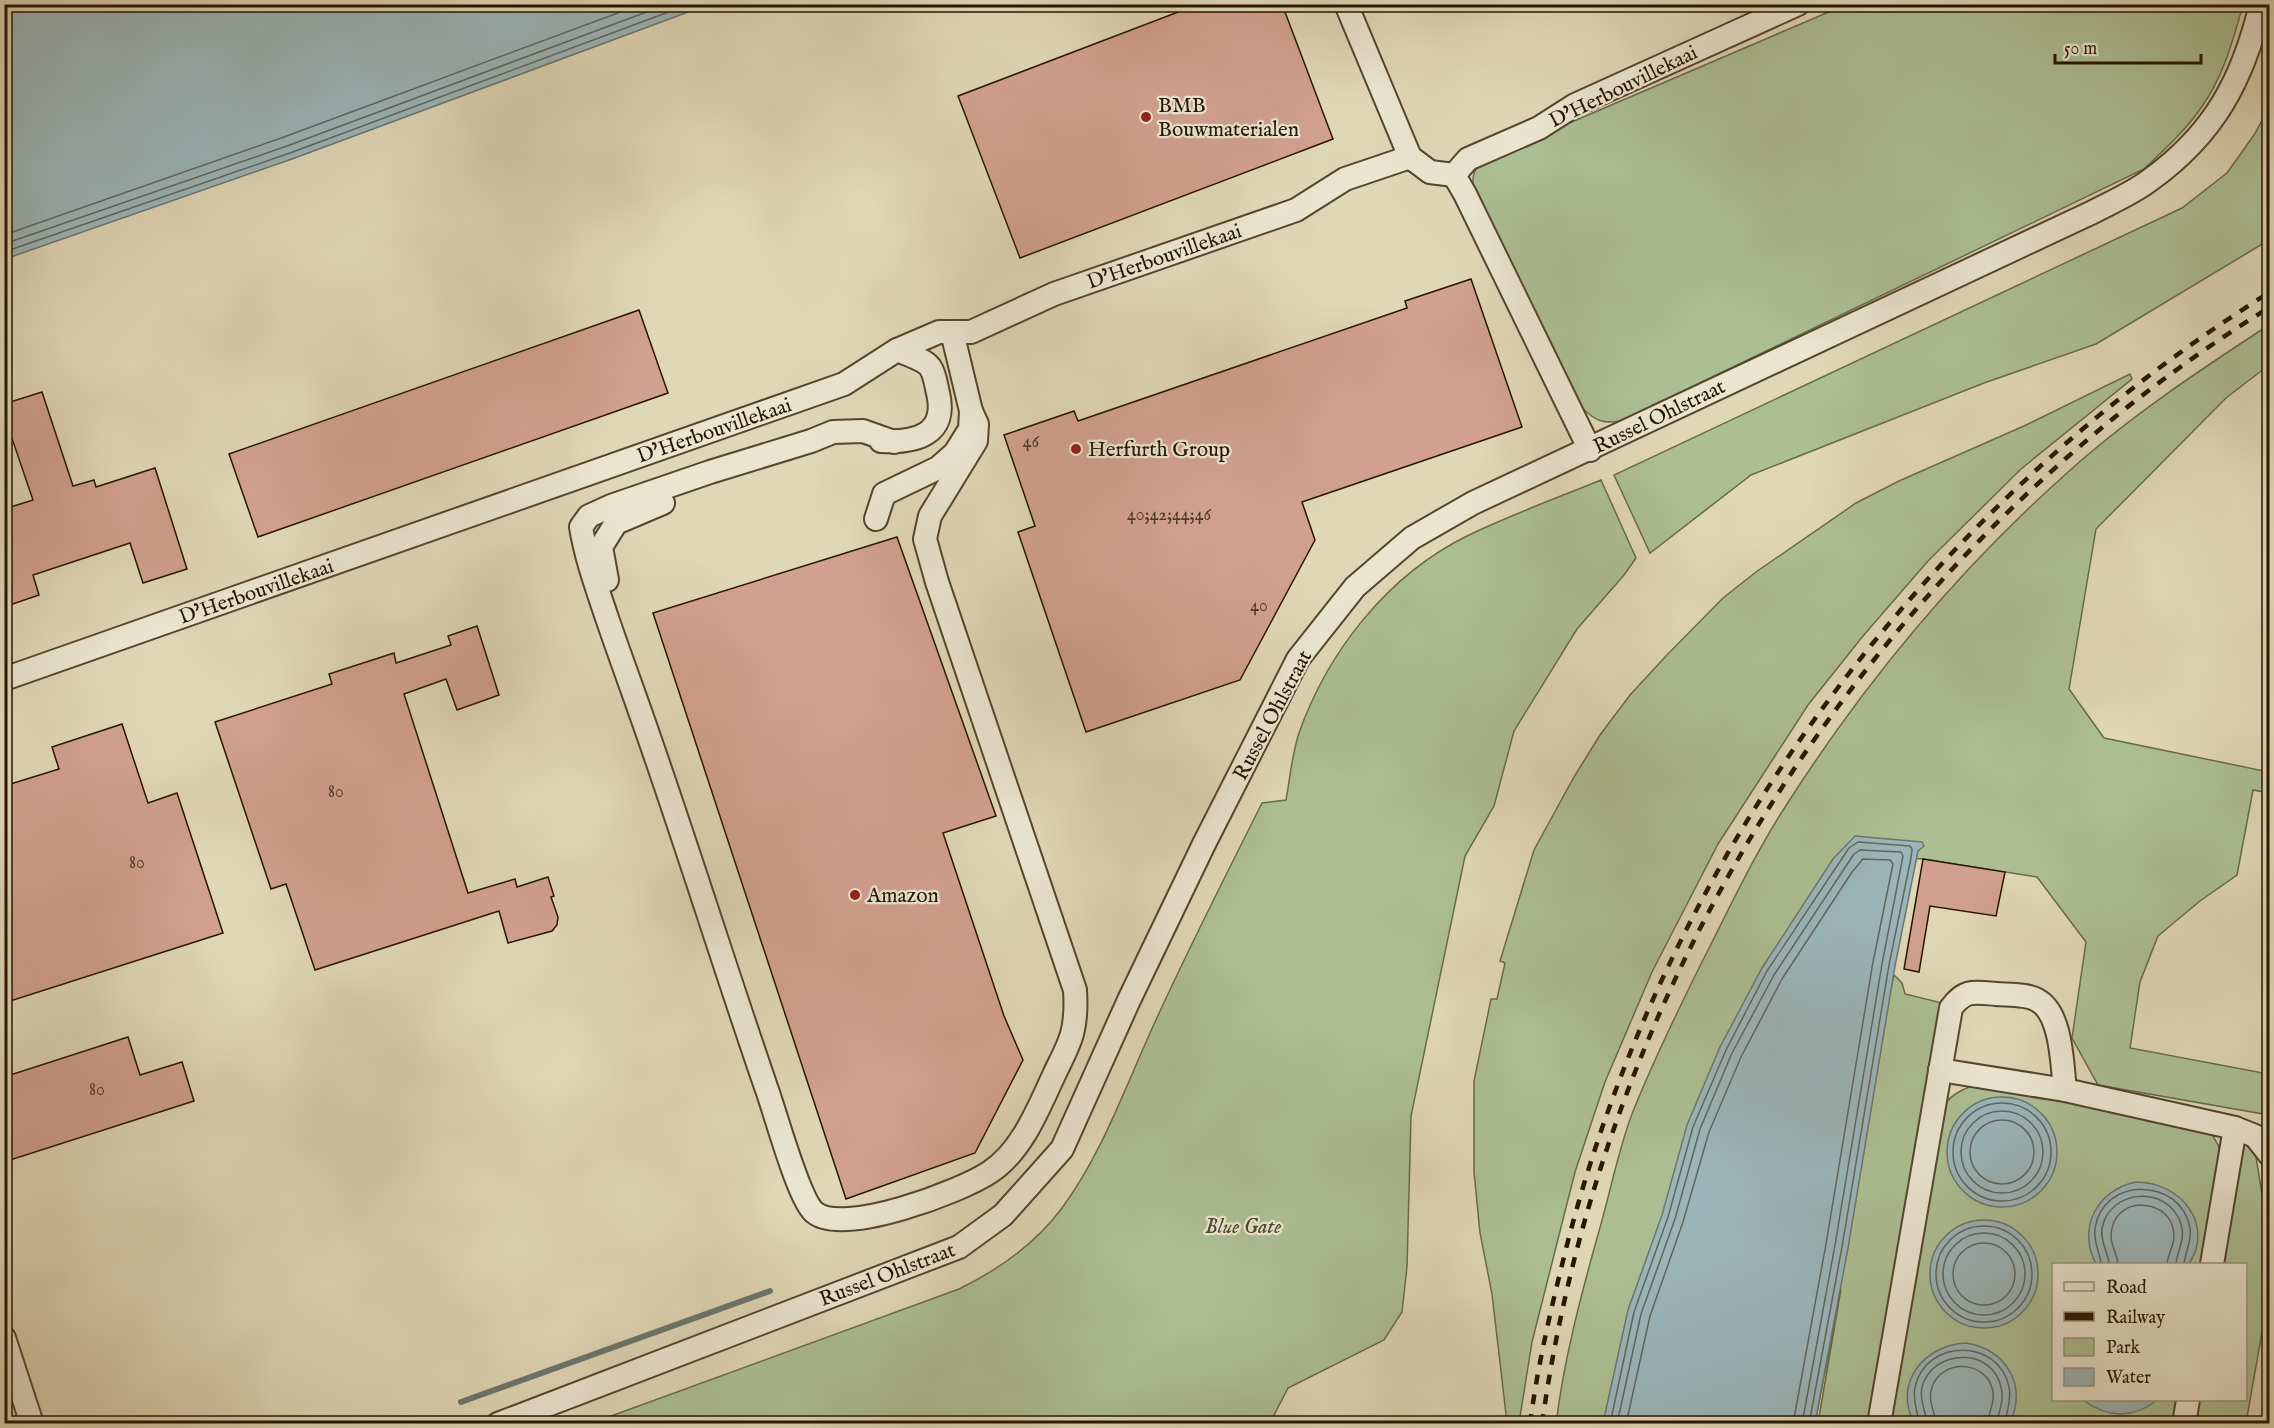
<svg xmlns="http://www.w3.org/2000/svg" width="2274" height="1428" font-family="'IM FELL English',serif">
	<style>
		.green { fill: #acbf93; stroke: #686a4a; stroke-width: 1.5 }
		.water { fill: #9bb6ba; stroke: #6c7670; stroke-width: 1.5 }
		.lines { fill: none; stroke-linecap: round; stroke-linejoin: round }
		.shore { stroke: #60665e; stroke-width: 1.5 }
		.stream { stroke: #6c7670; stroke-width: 6 }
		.building { fill: #d1a090; stroke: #251501; stroke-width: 1.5 }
		.minor-casing { stroke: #54462e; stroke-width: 26 }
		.minor { stroke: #ebe5d0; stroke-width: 22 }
		.rail { stroke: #251501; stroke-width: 4.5; stroke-dasharray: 10 10; stroke-linecap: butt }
		.poi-dot { fill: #8f2418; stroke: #ebe5d0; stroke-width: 2 }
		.labels { text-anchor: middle; stroke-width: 4.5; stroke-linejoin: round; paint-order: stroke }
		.number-label { font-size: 18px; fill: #503825 }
		.street-label { font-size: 21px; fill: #251501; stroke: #ebe5d0 }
		.poi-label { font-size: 21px; fill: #251501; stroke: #ebe5d0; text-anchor: start }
		.park-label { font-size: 21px; font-style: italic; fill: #4e482d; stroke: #ebe5d0 }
	</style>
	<rect width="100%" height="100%" fill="#e0d7b6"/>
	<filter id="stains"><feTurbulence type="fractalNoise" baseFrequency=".00333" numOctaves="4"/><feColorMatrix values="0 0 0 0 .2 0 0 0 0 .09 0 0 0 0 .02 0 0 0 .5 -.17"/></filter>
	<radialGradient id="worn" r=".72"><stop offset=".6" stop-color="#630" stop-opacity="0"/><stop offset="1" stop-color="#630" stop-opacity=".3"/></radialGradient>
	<g class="green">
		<path d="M1845,5H2243C2233,40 2223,78 2201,108C2185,131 2164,150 2144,169L1621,421C1603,424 1596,421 1582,408L1474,195C1470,169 1475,166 1497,154Z"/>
		<path d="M2269,108V240L2096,344L1984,383L1751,475L1650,553L1614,475L2182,208L2227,173L2254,135Z"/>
		<path d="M2269,325V365L2226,398L2096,529L2069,689L2104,738L2269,772V793L2253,790L2237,875L2200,901L2158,936L2140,982L2130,1048L2268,1074L2269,1069V1125L2263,1114L2098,1085L2072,1038L2086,942L2037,877L1923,859L1861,855L1647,1423L1556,1424C1564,1359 1581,1295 1599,1231C1610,1193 1618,1151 1632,1114C1653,1061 1678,1010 1703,960C1730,907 1755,853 1787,804C1865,682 1958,570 2067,473C2129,417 2200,370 2269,325Z"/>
		<path d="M2130,374L2132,379L2021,469L1928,561L1863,636L1808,705L1718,844L1652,972L1605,1082L1575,1172L1532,1342L1519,1423H1507L1492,1294L1480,1233L1474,1172V1081L1491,999H1497L1505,963L1500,961L1534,850L1574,777L1600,735L1630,695L1666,656L1723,598L1756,572L1856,503L1899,481L2024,426Z"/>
		<path d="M1601,480L1636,558L1624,575L1577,629L1514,731L1494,806L1465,856L1411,1116L1407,1267L1402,1312L1384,1340L1288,1388L1270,1423H592L959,1289C998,1270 1036,1243 1062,1208C1100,1157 1124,1091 1150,1033C1185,955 1224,879 1262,803L1286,800C1290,778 1292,754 1299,733C1328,651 1388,575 1467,536C1510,515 1557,498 1601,480Z"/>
		<path d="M1894,975L1902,983L1905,994L1942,1003L1868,1423H1818L1841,1289L1815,1423L1785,1424Z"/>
		<path d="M1980,1084L1999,1085L2212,1134L2219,1147L2223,1167L2206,1264H2054V1400H2182L2178,1423L1885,1424L1941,1108C1952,1094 1963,1088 1980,1084Z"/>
		<path d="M2245,1145H2250L2255,1151L2269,1237L2270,1287L2246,1423L2194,1424L2198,1400H2246V1264H2221L2241,1150Z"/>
	</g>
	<g class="water">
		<path d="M4,5L5,4L707,5L292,159L5,259Z"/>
		<path d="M1855,836L1922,842L1924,846L1918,851L1895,966L1848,1248L1815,1423H1603L1628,1310L1662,1215L1687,1125L1720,1047L1762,968L1833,859Z"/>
		<circle cx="2002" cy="1152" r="55"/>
		<path d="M2136,1182C2180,1182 2215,1224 2189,1264H2096C2077,1228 2097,1190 2136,1182Z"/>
		<circle cx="1984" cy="1274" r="54"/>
		<path d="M1966,1343C2007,1350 2027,1385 2010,1423H1914C1893,1383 1924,1345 1966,1343Z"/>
		<path d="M2083,1400H2157C2133,1419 2107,1418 2083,1400Z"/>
	</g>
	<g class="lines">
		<g class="shore">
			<path d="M4,235L284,137L642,4"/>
			<path d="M4,244L287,146L668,4"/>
			<path d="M4,252L290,153L690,4"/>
			<circle cx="2002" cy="1152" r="49"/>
			<circle cx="2002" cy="1152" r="41"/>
			<circle cx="2002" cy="1152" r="32"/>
			<circle cx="1984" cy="1274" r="48"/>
			<circle cx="1984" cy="1274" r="41"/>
			<circle cx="1984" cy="1274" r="31"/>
			<path d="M2101,1264C2100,1252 2093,1242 2095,1228C2103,1176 2181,1177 2190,1228C2192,1242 2185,1252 2184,1264"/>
			<path d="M2109,1264C2108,1252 2100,1242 2102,1228C2110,1188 2169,1185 2181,1224C2186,1240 2177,1250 2176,1264"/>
			<path d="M2118,1264C2117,1252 2108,1242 2112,1228C2119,1197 2165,1198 2173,1228C2177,1242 2168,1252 2167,1264"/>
			<path d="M1610,1424L1634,1312L1668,1217L1693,1127L1726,1050L1767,971L1849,848L1858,842L1910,846L1912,849L1911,858L1889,965L1842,1247L1809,1424"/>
			<path d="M1617,1424L1641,1314L1675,1219L1700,1129L1732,1053L1774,975L1854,854L1860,850L1901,852L1903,856L1882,964L1835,1245L1802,1424"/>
			<path d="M1626,1424L1650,1316L1683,1222L1709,1132L1741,1057L1782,979L1852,872L1863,859L1890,860L1893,864L1873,962L1826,1244L1793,1424"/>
			<path d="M1919,1424C1918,1411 1912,1401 1915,1387C1926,1338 1999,1338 2009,1387C2012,1401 2006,1411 2005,1424"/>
			<path d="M1927,1424C1926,1411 1919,1401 1922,1387C1933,1348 1992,1347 2001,1387C2005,1401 1998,1411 1997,1424"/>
			<path d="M1936,1424C1935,1411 1927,1400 1932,1387C1942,1358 1988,1360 1993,1392C1995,1403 1988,1412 1988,1424"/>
		</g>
		<path class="stream" d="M461,1402L770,1291"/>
	</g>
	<g class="building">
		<path d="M1199,4H1282L1333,139L1020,258L958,96Z"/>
		<path d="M1471,279L1522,427L1302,502L1315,540L1240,680L1086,732L1018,532L1035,526L1004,435L1074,411L1078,421L1407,308L1405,301Z"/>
		<path d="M639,310L668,393L258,537L229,454Z"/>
		<path d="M42,392L73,486L94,480L96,487L155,468L187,569L143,583L130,543L33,575L39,595L4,607V509L33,500L4,415V404Z"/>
		<path d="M897,537L996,816L943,833L1004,1016L1023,1060L975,1153L846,1199L653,613Z"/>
		<path d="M477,626L499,695L457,710L446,679L404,694L468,893L515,879L517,887L548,877L554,896L551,897L558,917L557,925L552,931L508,943L499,911L315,970L286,884L271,889L215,722L332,684L329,674L394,653L396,663L451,645L448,636Z"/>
		<path d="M122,724L148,803L177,793L223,933L4,1003V786L59,769L52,747Z"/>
		<path d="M1923,859L2005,872L1996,916L1930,906L1919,972L1904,969Z"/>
		<path d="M128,1037L140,1075L182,1062L194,1101L4,1162V1077Z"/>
	</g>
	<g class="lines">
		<defs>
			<g id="minor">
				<path d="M1346,4L1410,157L1430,172L1454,175"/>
				<path d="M1454,175L1468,159L1539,128L1575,105L1798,4"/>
				<path d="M1454,175L1465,194L1590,450"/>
				<path d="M881,441C915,443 948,435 938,393C936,385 935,374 930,367C924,359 906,354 897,350"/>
				<path d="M894,442L863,431L833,432L811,441L710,472L611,506L589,516L581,527C586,558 597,588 607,618C621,659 636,699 650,740C690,855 726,971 766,1087C775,1111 798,1198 814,1212C842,1237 962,1191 990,1172C1022,1151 1038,1109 1054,1075C1060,1062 1068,1048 1072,1034C1076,1019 1076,1005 1075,990L937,582L925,539L930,516L976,441L977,424L971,411"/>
				<path d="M876,519L884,494L938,468L955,453L970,429L971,411L952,332"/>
				<path d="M607,580L601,547L616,523L663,503"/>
				<path d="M4,679L844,384L897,350L939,332H971L1054,294L1296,210L1345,179L1410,157"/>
				<path d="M1940,1070L2065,1090"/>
				<path d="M2212,1264L2235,1128"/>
				<path d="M4,1338L32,1424"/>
				<path d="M498,1424L959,1247L1003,1215L1062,1149L1129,1000L1204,844L1298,659L1355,587L1412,538L1473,503L2093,212C2112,202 2133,193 2150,180C2214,134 2243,80 2261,4"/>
				<path d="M1879,1424L1951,1008C1965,989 1974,992 1996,994C2008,995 2027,994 2037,1000C2062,1013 2062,1065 2065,1090L2235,1128L2255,1136L2270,1155"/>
				<path d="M2184,1424L2188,1400"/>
			</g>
		</defs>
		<use href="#minor" class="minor-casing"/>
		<use href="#minor" class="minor"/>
		<g class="rail">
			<path d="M1530,1424C1537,1370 1549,1317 1562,1265C1659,864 1920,511 2270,292"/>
			<path d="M1542,1424C1605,969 1880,548 2270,307"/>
		</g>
	</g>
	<g class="poi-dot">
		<circle cx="1146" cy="117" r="6"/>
		<circle cx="1076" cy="449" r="6"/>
		<circle cx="855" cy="895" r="6"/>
	</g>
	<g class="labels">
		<g class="number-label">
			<text x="1031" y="447">46</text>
			<text x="1169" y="520">40;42;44;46</text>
			<text x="1259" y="611">40</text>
			<text x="336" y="797">80</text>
			<text x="137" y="868">80</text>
			<text x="97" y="1095">80</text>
		</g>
		<g class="street-label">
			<text transform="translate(1623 86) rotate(-26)" y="7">D'Herbouvillekaai</text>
			<text transform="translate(1164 256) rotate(-19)" y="7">D'Herbouvillekaai</text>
			<text transform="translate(1659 416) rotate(-26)" y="7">Russel Ohlstraat</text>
			<text transform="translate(714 430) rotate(-19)" y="7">D'Herbouvillekaai</text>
			<text transform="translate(256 591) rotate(-19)" y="7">D'Herbouvillekaai</text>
			<text transform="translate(1272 715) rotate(-62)" y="7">Russel Ohlstraat</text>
			<text transform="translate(887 1274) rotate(-21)" y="7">Russel Ohlstraat</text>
		</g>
		<g class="poi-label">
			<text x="1158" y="112">BMB<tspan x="1158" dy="24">Bouwmaterialen</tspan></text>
			<text x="1088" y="456">Herfurth Group</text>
			<text x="867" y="902">Amazon</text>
		</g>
		<g class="park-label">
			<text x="1243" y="1233">Blue Gate</text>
		</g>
	</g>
	<rect width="2274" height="1428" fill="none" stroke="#e0d7b6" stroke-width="24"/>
	<rect x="6" y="6" width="2262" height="1416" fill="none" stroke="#251501" stroke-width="3"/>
	<rect x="12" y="12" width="2250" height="1404" fill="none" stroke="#251501" stroke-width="1.5"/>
	<rect x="2052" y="1263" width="195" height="138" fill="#ebe5d0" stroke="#9c927d" stroke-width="1.5"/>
	<rect x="2064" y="1282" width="30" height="9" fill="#ebe5d0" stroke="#9c927d" stroke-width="1.5"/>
	<text x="2106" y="1293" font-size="18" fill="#251501">Road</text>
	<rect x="2064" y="1312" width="30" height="9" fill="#251501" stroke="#9c927d" stroke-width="1.5"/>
	<text x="2106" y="1323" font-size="18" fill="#251501">Railway</text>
	<rect x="2064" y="1338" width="30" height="18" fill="#acbf93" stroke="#9c927d" stroke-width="1.5"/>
	<text x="2106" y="1353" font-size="18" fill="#251501">Park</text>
	<rect x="2064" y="1368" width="30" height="18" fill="#9bb6ba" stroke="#9c927d" stroke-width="1.5"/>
	<text x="2106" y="1383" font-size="18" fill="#251501">Water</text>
	<path d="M2055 54v9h146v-9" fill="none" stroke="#251501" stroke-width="3"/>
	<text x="2064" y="54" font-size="18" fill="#251501" stroke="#ebe5d0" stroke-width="4.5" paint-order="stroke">50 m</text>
	<rect width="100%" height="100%" filter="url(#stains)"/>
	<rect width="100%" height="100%" fill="url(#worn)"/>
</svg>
